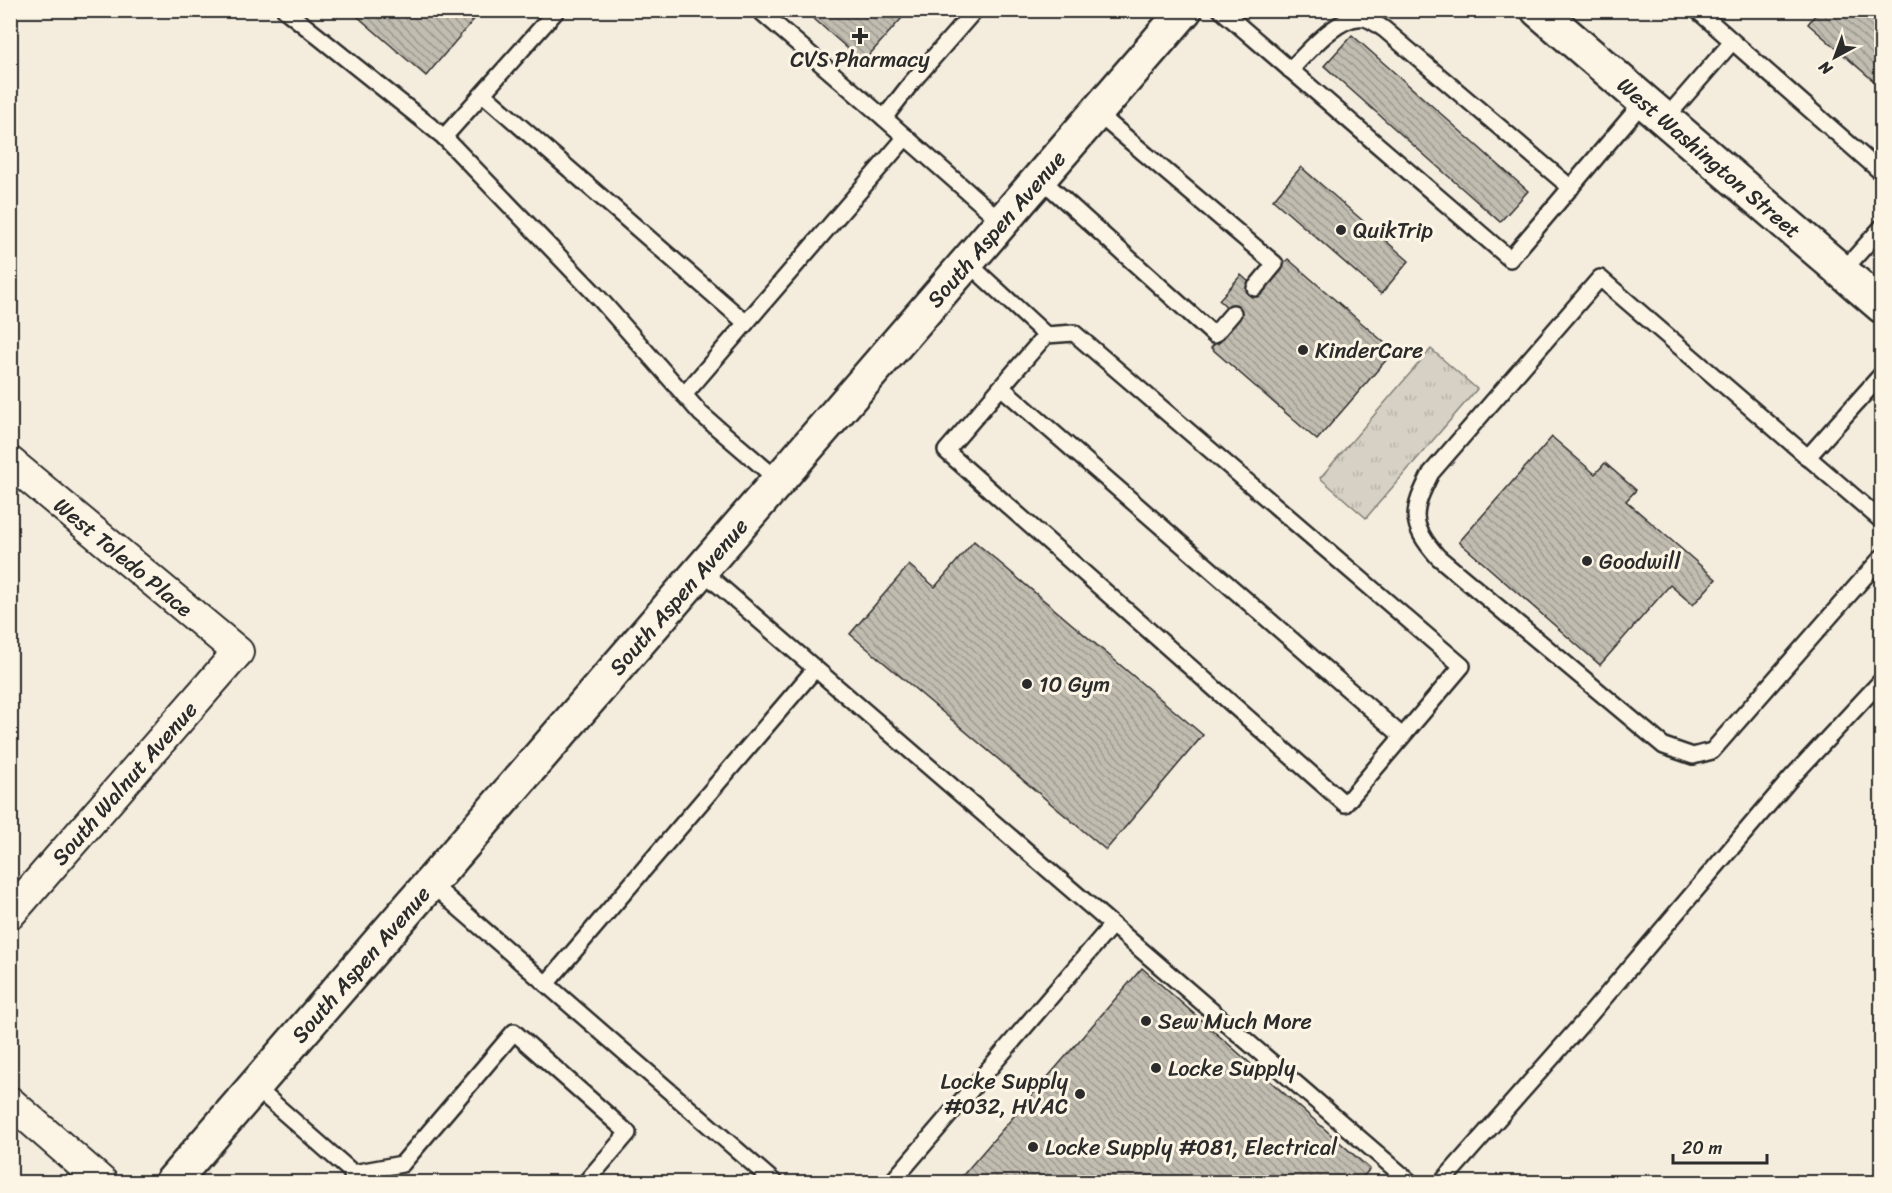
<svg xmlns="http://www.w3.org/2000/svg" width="1892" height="1193" font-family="Sriracha,sans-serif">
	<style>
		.park { fill: url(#park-tufts); stroke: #807e78; stroke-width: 1.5 }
		.building { fill: url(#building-back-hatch); stroke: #2b2b2b; stroke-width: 1.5 }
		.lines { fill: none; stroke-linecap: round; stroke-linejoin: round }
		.service-casing { stroke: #2b2b2b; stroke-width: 20 }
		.minor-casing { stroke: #2b2b2b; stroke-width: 34 }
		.secondary-casing { stroke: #2b2b2b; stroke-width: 38 }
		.primary-casing { stroke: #2b2b2b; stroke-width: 38 }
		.service { stroke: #fcf5e5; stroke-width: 15 }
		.minor { stroke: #fcf5e5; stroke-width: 30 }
		.secondary { stroke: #fcf5e5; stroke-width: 33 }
		.primary { stroke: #fcf5e5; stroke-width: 33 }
		.poi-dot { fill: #2b2b2b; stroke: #fcf5e5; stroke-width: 2 }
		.labels { text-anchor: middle; stroke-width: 6; stroke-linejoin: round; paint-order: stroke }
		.poi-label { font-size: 22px; fill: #2b2b2b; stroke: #fcf5e5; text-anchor: start }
		.street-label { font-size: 22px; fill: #2b2b2b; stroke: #fcf5e5 }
	</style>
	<defs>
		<pattern id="park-tufts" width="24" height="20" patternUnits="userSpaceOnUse" patternTransform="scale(1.5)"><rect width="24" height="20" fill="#d6d1c4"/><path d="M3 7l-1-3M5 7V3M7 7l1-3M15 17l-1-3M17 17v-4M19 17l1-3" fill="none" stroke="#b8b4a9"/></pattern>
		<pattern id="building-back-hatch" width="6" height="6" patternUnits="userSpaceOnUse" patternTransform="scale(1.5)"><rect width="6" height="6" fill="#c2bdb1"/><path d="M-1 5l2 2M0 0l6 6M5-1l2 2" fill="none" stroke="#9e9a90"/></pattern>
	</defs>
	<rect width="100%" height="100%" fill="#f4edde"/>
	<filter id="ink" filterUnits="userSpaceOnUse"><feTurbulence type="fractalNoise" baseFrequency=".0167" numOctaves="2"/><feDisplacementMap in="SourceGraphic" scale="12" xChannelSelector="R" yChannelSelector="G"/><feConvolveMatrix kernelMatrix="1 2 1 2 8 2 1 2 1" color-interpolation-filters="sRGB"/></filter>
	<g filter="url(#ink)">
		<path class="park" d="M1431,349L1477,389L1366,518L1320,478Z"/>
		<g class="building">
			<path d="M350,10H482L426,76Z"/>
			<path d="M804,10H909L863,62Z"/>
			<path d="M1819,10H1882V88L1808,24Z"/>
			<path d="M1352,35L1528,191L1500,222L1324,66Z"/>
			<path d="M1301,167L1409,261L1381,294L1273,200Z"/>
			<path d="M1288,259L1394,351L1317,440L1211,348L1238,317L1219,300L1241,275L1260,292Z"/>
			<path d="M1552,437L1595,474L1605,463L1636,490L1626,501L1716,579L1693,605L1670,585L1600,665L1459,542Z"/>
			<path d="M974,541L1203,735L1106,850L850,634L909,565L935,587Z"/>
			<path d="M1142,968L1370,1169L1358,1182H957Z"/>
		</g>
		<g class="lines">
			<defs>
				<g id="service">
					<path d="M285,10L444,137L557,10"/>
					<path d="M759,10L884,118"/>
					<path d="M975,10L912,82L884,118L1002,222"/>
					<path d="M1221,10L1510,259L1644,101"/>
					<path d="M1697,10L1882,173"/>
					<path d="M1290,70C1307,53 1339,14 1364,18C1371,19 1378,25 1384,29L1571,188"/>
					<path d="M483,94L746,323"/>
					<path d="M1097,113L1275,264L1255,288"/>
					<path d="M1665,119L1732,42"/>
					<path d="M444,137L599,298L701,414L778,480"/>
					<path d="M1040,178L1214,335L1233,313"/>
					<path d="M967,262L1046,335L946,451L1345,804L1462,666L1074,333L1046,335"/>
					<path d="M1842,272L1882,227"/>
					<path d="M1001,387L1402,736"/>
					<path d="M684,395L906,137"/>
					<path d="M1807,458L1882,374"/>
					<path d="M1882,521L1600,278L1431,473C1412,511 1408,523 1438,557L1664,746L1693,756L1712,751L1882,557"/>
					<path d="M700,569L1410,1182"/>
					<path d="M430,883L774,1182"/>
					<path d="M546,984L815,669"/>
					<path d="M255,1087L353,1173L352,1181"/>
					<path d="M353,1173L402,1164L514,1032L628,1133L586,1182"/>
					<path d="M892,1182L1112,925"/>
					<path d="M1442,1182L1587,1018L1791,778L1882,680"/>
				</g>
				<g id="minor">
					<path id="s1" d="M10,462L238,652L10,914"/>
					<path d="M10,1102L102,1182"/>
				</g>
				<g id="secondary">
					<path id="s2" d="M1538,10L1882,306"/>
				</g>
				<g id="primary">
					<path id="s3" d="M172,1182L1185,10"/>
				</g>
			</defs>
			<use href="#service" class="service-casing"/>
			<use href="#minor" class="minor-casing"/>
			<use href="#secondary" class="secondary-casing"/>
			<use href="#primary" class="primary-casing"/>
			<use href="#service" class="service"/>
			<use href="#minor" class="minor"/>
			<use href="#secondary" class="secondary"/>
			<use href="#primary" class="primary"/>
		</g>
	</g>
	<g class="poi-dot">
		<path d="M857 27h6v6h6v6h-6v6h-6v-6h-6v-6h6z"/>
		<circle cx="1341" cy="230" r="6"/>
		<circle cx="1303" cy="350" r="6"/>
		<circle cx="1587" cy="561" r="6"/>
		<circle cx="1027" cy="684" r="6"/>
		<circle cx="1146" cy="1021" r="6"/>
		<circle cx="1156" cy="1068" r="6"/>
		<circle cx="1080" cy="1094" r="6"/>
		<circle cx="1033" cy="1147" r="6"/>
	</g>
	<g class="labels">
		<g class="poi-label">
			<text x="860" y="67" text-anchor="middle">CVS Pharmacy</text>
			<text x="1353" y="238">QuikTrip</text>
			<text x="1315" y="358">KinderCare</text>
			<text x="1599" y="569">Goodwill</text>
			<text x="1039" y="692">10 Gym</text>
			<text x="1158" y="1029">Sew Much More</text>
			<text x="1168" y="1076">Locke Supply</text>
			<text x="1068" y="1089" text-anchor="end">Locke Supply<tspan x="1068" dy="25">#032, HVAC</tspan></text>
			<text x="1045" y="1155">Locke Supply #081, Electrical</text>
		</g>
		<g class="street-label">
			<text dy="8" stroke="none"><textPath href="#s2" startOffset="226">West Washington Street</textPath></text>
			<text dy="8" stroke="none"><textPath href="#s3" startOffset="1260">South Aspen Avenue</textPath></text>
			<text dy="8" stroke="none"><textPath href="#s1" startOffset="148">West Toledo Place</textPath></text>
			<text dy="8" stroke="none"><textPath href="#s3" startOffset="774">South Aspen Avenue</textPath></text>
			<text transform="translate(124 783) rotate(-49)" y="8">South Walnut Avenue</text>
			<text dy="8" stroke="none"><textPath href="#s3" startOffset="288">South Aspen Avenue</textPath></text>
		</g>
	</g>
	<rect width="1892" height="1193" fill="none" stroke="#fcf5e5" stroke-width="36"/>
	<rect x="18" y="18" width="1856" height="1157" fill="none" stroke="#2b2b2b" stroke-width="2" filter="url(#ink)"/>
	<g transform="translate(1835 57) rotate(221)" stroke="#fcf5e5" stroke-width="4.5" paint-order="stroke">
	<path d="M0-4.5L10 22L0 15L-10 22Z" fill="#2b2b2b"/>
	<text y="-9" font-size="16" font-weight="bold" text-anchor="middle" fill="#2b2b2b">N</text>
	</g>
	<path d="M1673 1154v9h94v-9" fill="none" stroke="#2b2b2b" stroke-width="3"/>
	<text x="1682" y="1154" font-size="18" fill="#2b2b2b" stroke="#fcf5e5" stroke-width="4.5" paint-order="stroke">20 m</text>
</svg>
